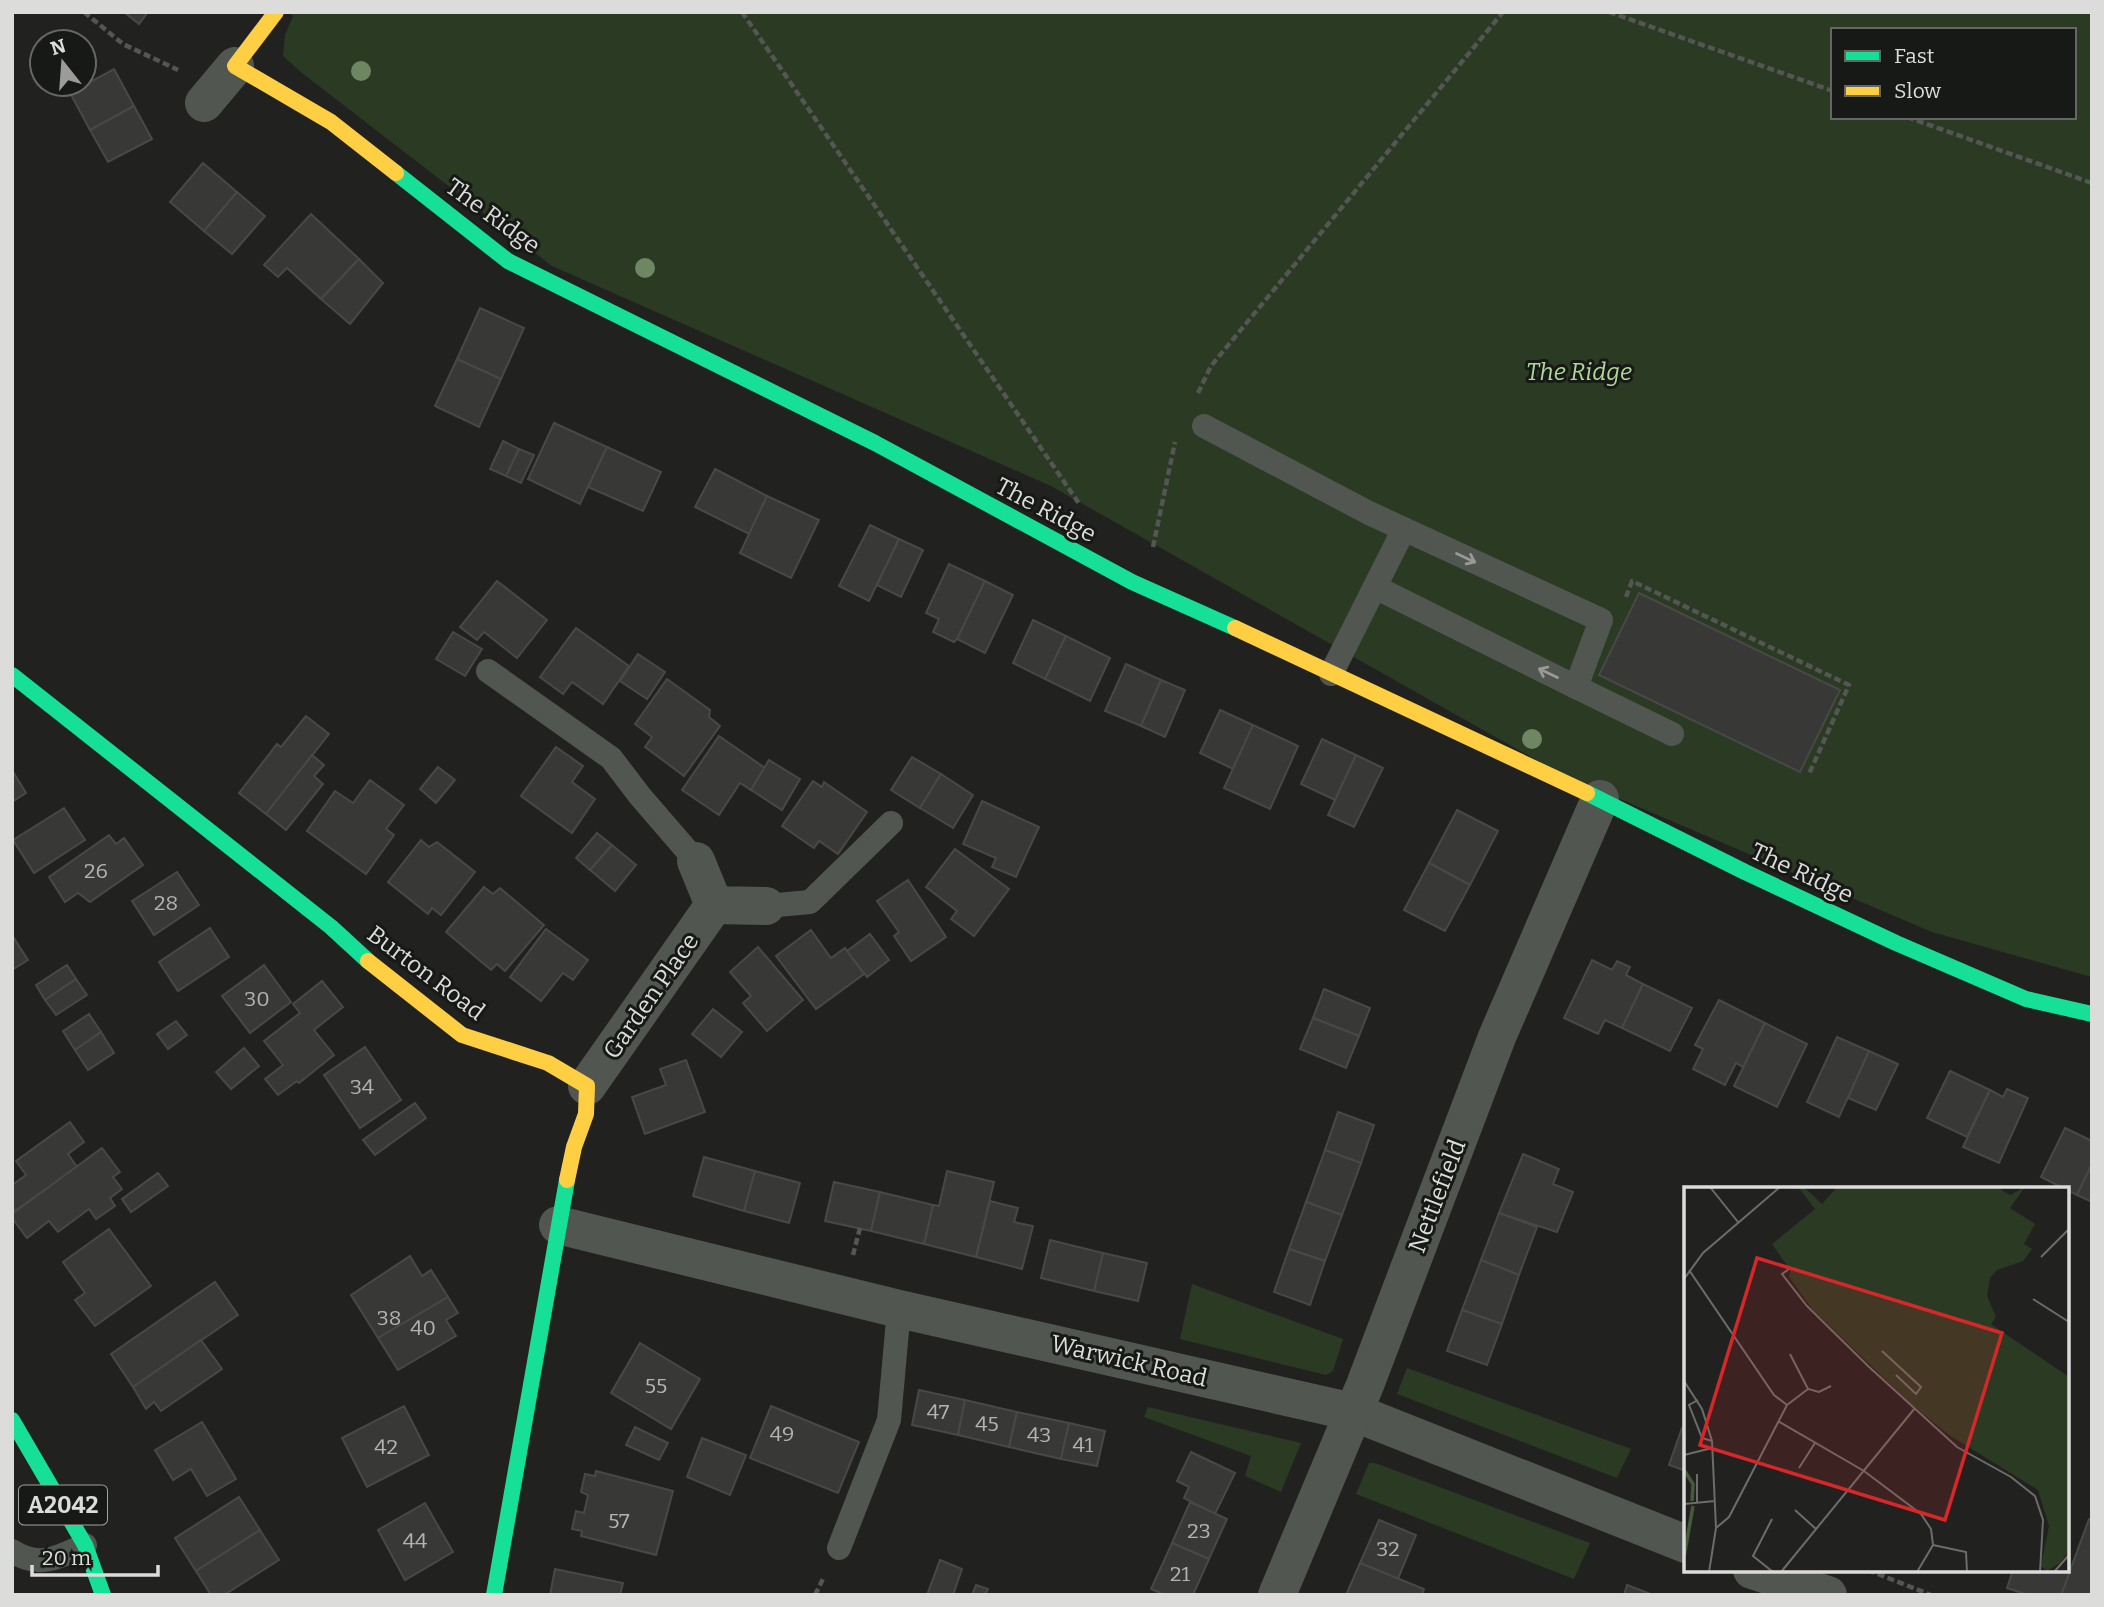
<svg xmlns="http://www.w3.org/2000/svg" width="2104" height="1607" font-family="Bitter,serif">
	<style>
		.green { fill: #2b3a23; fill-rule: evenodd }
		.building { fill: #383937; stroke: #484947; stroke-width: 2 }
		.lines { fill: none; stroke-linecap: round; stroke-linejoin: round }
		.path { stroke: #545653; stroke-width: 4.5; stroke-dasharray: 7 3.5; stroke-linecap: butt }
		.lane { stroke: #525650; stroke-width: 24 }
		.street { stroke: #525650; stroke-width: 38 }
		.fast { stroke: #16e098; stroke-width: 16 }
		.slow { stroke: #ffcf43; stroke-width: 16 }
		.tree { fill: #6f8663 }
		.oneway { stroke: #979a96 }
		.labels { text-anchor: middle; stroke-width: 6; stroke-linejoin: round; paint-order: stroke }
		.number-label { font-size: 21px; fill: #b3b4b2 }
		.shield { fill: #171916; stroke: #a1a2a0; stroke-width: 2 }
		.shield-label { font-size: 23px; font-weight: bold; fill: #dcdddb }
		.street-label { font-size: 24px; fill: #dcdddb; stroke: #171916 }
		.park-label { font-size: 24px; font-style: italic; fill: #afd799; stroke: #171916 }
		.inset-river { fill: none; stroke: #445a38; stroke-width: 3.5 }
		.inset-road { fill: none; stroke: #6c6d6b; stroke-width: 2 }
		.view { fill: #d62828; fill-opacity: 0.15; stroke: #d62828; stroke-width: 3.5 }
		.inset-edge { fill: none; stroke: #dcdddb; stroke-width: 3.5 }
	</style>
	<rect width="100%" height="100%" fill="#212220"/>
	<g class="green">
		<path d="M288,12H2092V977L1932,932L1561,774L1051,486L552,266L302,73L283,56L285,35L293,16ZM1833,30H2074V117H1833Z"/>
		<path d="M1192,1284L1343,1339L1333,1371L1326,1375L1180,1339Z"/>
		<path d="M1407,1368L1631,1449L1617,1478L1397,1394Z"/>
		<path d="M1148,1407L1301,1443L1281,1492L1245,1476L1251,1456L1144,1417Z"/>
		<path d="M1369,1463H1375L1590,1543L1574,1579L1356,1494Z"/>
	</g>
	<g class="building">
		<path d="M124,12H148L139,24Z"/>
		<path d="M114,69L134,106L90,130L70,93Z"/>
		<path d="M134,106L152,139L108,162L90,130Z"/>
		<path d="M203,163L237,192L204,231L170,202Z"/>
		<path d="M237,192L265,216L232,254L204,231Z"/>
		<path d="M311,214L359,259L321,299L287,268L278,277L264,265Z"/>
		<path d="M359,259L383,283L350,324L321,299Z"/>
		<path d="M480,308L524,328L501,379L457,359Z"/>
		<path d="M457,359L501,379L479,427L435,406Z"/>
		<path d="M554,423L607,447L580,504L528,479Z"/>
		<path d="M503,441L519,449L506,476L490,469Z"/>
		<path d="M607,447L661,472L643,511L588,487Z"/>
		<path d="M519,449L534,455L521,483L506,476Z"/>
		<path d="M715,469L767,496L749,534L695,507Z"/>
		<path d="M767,496L819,520L791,578L740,553Z"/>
		<path d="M870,525L899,539L869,601L839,586Z"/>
		<path d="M899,539L923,550L901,597L877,585Z"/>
		<path d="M949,564L985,581L957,639L954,642L933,632L939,619L926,613Z"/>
		<path d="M497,581L547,620L517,658L484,632L477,640L460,627Z"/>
		<path d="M985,581L1013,595L985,653L957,639Z"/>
		<path d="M1639,593L1840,690L1800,772L1599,675Z"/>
		<path d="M1033,620L1066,636L1045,679L1013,663Z"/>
		<path d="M576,628L629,666L603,704L572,682L563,694L540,677Z"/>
		<path d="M453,632L482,649L465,676L436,659Z"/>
		<path d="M1066,636L1110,658L1090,701L1045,679Z"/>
		<path d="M638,654L665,672L647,699L620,681Z"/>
		<path d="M1126,664L1161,680L1141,726L1105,711Z"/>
		<path d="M667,679L710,710L709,717L720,726L684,776L645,747L652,737L635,724Z"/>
		<path d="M1161,680L1185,690L1165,737L1141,726Z"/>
		<path d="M1220,710L1253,725L1233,769L1200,753Z"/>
		<path d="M306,716L329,734L266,814L239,793L277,744L281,747Z"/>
		<path d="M1253,725L1298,746L1270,809L1224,788Z"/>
		<path d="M719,736L765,768L751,790L740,783L719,815L682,790Z"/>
		<path d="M1322,739L1356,755L1335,800L1301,784Z"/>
		<path d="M556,747L583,766L572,782L595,799L572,833L521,796Z"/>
		<path d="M312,755L324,765L314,776L323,784L286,830L266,814Z"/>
		<path d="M1356,755L1383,768L1354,827L1328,815Z"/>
		<path d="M912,757L941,774L920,808L891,790Z"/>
		<path d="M769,760L800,779L782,810L751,790Z"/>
		<path d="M438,767L455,780L436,803L420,789Z"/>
		<path d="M12,770L26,793L12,802Z"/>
		<path d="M941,774L973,795L953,828L920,808Z"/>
		<path d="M370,780L404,805L386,829L394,835L366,874L307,831L335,791L353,803Z"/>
		<path d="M813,781L822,787L824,782L867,812L838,854L819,841L814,848L782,826Z"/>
		<path d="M982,801L1039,827L1016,877L992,867L996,858L963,844Z"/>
		<path d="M64,808L85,840L34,873L13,840Z"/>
		<path d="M1457,810L1498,831L1470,885L1429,863Z"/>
		<path d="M597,833L612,845L590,870L576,858Z"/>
		<path d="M109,835L116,844L124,838L143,865L90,902L78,893L65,902L49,877Z"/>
		<path d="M421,840L429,847L437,842L475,872L441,915L432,908L428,914L388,882Z"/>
		<path d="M612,845L636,865L615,891L590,870Z"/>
		<path d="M955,849L1009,889L974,936L951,919L957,911L926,887Z"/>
		<path d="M1429,863L1470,885L1445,931L1404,910Z"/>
		<path d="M177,872L199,905L154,935L132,901Z"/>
		<path d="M908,880L946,937L911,961L894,936L899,932L877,901Z"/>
		<path d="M484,887L493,894L500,888L544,925L505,971L497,964L491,970L446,932Z"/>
		<path d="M210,928L229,957L178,991L159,962Z"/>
		<path d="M546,929L588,960L573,980L563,973L541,1001L510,977Z"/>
		<path d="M811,930L831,958L845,948L864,974L816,1009L776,956Z"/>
		<path d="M870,934L889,960L867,977L847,951Z"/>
		<path d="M12,935L28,960L12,970Z"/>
		<path d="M758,947L803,1000L767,1031L743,1003L751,996L730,972Z"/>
		<path d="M1592,960L1612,970L1617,961L1630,967L1626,975L1643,984L1622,1028L1605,1020L1598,1034L1564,1018Z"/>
		<path d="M67,965L76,979L45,1000L36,985Z"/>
		<path d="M264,965L291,1002L250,1033L222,996Z"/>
		<path d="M76,979L87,995L56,1015L45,1000Z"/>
		<path d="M322,981L343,1007L314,1030L334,1055L299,1083L297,1081L278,1095L265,1079L283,1065L264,1041L300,1013L293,1004Z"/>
		<path d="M1643,984L1692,1008L1670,1051L1622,1028Z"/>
		<path d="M1324,989L1370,1008L1359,1036L1313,1018Z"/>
		<path d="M1719,1000L1765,1023L1743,1067L1736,1063L1725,1085L1693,1069L1703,1049L1695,1045Z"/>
		<path d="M713,1009L742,1032L721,1057L692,1034Z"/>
		<path d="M89,1014L101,1032L75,1050L63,1031Z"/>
		<path d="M1313,1018L1359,1036L1346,1068L1300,1049Z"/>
		<path d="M176,1021L187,1035L168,1049L157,1034Z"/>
		<path d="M1765,1023L1807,1044L1777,1107L1734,1086Z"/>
		<path d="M101,1032L114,1053L88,1070L75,1050Z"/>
		<path d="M1837,1037L1869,1051L1839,1117L1807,1102Z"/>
		<path d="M365,1047L401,1100L360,1128L324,1075Z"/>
		<path d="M244,1048L259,1066L231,1089L216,1072Z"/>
		<path d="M1869,1051L1898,1064L1876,1110L1848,1098Z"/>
		<path d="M686,1060L705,1112L645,1134L632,1097L666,1085L660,1069Z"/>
		<path d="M1950,1071L1990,1090L1967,1137L1927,1118Z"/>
		<path d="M2007,1089L2028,1098L1999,1163L1963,1147L1990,1090L2003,1097Z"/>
		<path d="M415,1103L426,1118L375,1155L363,1140Z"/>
		<path d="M1338,1112L1374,1125L1361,1163L1325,1150Z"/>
		<path d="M70,1122L84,1142L68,1154L77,1167L15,1211L12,1207V1185L26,1175L16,1161Z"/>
		<path d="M2065,1128L2092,1141V1164L2077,1195L2041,1177Z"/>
		<path d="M102,1148L120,1172L113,1177L122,1189L110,1198L115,1206L96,1219L89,1209L58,1232L49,1221L27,1238L12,1218V1214Z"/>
		<path d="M1325,1150L1361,1163L1342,1215L1306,1202Z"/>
		<path d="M1523,1154L1559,1169L1553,1184L1573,1192L1557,1232L1499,1213Z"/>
		<path d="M704,1157L755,1171L744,1211L693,1196Z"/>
		<path d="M2092,1164V1202L2077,1195Z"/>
		<path d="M755,1171L800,1183L789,1223L744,1211Z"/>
		<path d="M947,1171L994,1182L976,1257L924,1244L933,1205L939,1206Z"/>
		<path d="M158,1173L168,1186L131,1212L122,1199Z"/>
		<path d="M834,1182L880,1192L871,1231L825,1221Z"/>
		<path d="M880,1192L933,1205L924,1244L871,1231Z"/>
		<path d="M990,1201L1018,1208L1014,1222L1033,1226L1022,1269L976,1257Z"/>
		<path d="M1306,1202L1342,1215L1325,1261L1289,1249Z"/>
		<path d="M1499,1213L1537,1227L1519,1275L1481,1260Z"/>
		<path d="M109,1229L151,1286L95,1326L75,1300L85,1293L63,1262Z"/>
		<path d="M1050,1240L1103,1253L1094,1291L1041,1278Z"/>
		<path d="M1289,1249L1325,1261L1310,1305L1274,1292Z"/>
		<path d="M1103,1253L1147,1263L1138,1301L1094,1291Z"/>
		<path d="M410,1256L422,1276L431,1270L448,1297L378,1338L351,1295Z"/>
		<path d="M1481,1260L1519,1275L1502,1324L1462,1310Z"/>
		<path d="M215,1282L238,1315L133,1387L111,1354Z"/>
		<path d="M448,1297L458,1313L446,1320L456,1336L398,1370L378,1338Z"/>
		<path d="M1462,1310L1502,1324L1487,1365L1447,1351Z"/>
		<path d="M201,1340L222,1369L161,1411L154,1402L146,1409L133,1387Z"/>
		<path d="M640,1343L700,1379L671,1429L611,1393Z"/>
		<path d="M919,1390L965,1400L958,1435L912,1425Z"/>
		<path d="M965,1400L1017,1412L1009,1447L958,1435Z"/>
		<path d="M404,1406L429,1455L367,1487L342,1438Z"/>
		<path d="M771,1406L859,1442L838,1493L750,1458Z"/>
		<path d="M1017,1412L1069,1423L1061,1459L1009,1447Z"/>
		<path d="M202,1422L236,1479L207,1496L191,1469L173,1480L155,1450Z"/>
		<path d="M1069,1423L1105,1431L1097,1466L1061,1459Z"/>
		<path d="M635,1427L668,1443L659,1460L626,1445Z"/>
		<path d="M1682,1428L1686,1429V1471L1669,1465Z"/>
		<path d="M702,1438L746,1455L730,1495L687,1477Z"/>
		<path d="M1191,1452L1235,1473L1215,1514L1184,1498L1189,1487L1177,1481Z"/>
		<path d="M596,1471L673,1491L656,1555L581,1536L582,1531L572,1529L576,1511L584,1513L588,1495L581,1492L585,1474L595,1476Z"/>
		<path d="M239,1497L260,1530L196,1571L175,1538Z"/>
		<path d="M1190,1502L1227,1519L1209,1559L1172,1543Z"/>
		<path d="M425,1503L453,1552L405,1580L378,1530Z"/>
		<path d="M2089,1519L2092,1520V1595H2061Z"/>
		<path d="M1379,1520L1416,1535L1398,1579L1360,1563Z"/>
		<path d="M260,1530L279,1560L224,1595H211L196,1571Z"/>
		<path d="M1172,1543L1209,1559L1193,1595H1165L1151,1589Z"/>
		<path d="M940,1560L962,1569L953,1595H927Z"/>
		<path d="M1360,1563L1424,1589L1422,1595H1346Z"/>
		<path d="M555,1569L623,1583L620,1595H550Z"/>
		<path d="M2013,1570H2067L2070,1571L2061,1595H2028L2007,1588Z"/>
		<path d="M976,1585L988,1589L985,1595H972Z"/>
		<path d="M1627,1585L1653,1595H1624Z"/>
	</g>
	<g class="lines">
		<g class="path">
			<path d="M84,12L123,44L178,70"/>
			<path d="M742,12L1080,505"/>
			<path d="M1609,12L1833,91"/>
			<path d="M1907,117L2092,183"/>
			<path d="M1198,393L1211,366L1503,12"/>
			<path d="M1153,547L1175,442"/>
			<path d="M1626,597L1632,581L1849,685L1809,774"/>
			<path d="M853,1255L860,1228"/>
			<path d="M1868,1570L1931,1595"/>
			<path d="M815,1595L824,1577"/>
		</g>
		<g class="lane">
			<path d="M1204,426L1369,513L1601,620L1576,687L1375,587"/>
			<path d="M488,671L611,758L640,796L696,861"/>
			<path d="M1331,674L1404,529"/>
			<path d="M1576,687L1672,734"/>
			<path d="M766,906L810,902L891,823"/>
			<path d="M839,1548L889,1420L899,1309"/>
			<path d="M12,1551C39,1569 59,1557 85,1545"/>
		</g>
		<g class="street">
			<path d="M204,103L235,66"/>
			<path d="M696,861L714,905L766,906"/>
			<path d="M587,1086L714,905"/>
			<path d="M558,1225L899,1309L1353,1412L1686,1544"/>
			<path d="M1752,1570L1828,1595"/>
			<path d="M1277,1595L1365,1385L1497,1037L1600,799"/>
		</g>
		<g class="fast">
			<path d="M396,173L508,261L875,443L1132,582L1235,628"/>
			<path d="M12,675L331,927L368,961"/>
			<path d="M1587,793L1745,872L1896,943L2026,999L2092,1014"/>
			<path d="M12,1420L85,1545L103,1595"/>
			<path d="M494,1595L567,1180"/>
		</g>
		<g class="slow">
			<path d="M276,12L235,66L331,122L396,173"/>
			<path d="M1235,628L1587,793"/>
			<path d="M368,961L462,1035L548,1063L587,1086L586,1114L574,1147L567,1180"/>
		</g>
	</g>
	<g class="tree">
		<circle cx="361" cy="71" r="10"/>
		<circle cx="645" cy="268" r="10"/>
		<circle cx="1532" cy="739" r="10"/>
	</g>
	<defs><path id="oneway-shaft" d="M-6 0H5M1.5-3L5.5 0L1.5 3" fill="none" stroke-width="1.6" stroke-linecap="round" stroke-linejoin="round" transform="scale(1.75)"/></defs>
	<g class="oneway">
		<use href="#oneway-shaft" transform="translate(1466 558) rotate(25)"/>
		<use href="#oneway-shaft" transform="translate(1548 673) rotate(-154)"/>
	</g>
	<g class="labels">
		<g class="number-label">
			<text x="96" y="878">26</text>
			<text x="166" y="910">28</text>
			<text x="257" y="1006">30</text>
			<text x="362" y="1094">34</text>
			<text x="389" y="1325">38</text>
			<text x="423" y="1335">40</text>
			<text x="656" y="1393">55</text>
			<text x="938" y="1419">47</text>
			<text x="987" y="1431">45</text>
			<text x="782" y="1441">49</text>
			<text x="1039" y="1442">43</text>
			<text x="1083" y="1452">41</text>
			<text x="386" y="1454">42</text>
			<text x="619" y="1528">57</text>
			<text x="1199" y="1538">23</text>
			<text x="415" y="1548">44</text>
			<text x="1388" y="1556">32</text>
			<text x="1180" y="1581">21</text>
		</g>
		<rect class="shield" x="19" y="1485.5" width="88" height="39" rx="5"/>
		<g class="shield-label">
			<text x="63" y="1513">A2042</text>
		</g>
		<g class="street-label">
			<text transform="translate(493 216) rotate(36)" y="8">The Ridge</text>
			<text transform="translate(1046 510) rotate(28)" y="8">The Ridge</text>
			<text transform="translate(1802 873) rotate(25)" y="8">The Ridge</text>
			<text transform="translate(426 973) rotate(37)" y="8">Burton Road</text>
			<text transform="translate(651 996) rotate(-55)" y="8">Garden Place</text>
			<text transform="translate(1437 1196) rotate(-69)" y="8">Nettlefield</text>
			<text transform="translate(1129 1361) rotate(13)" y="8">Warwick Road</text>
		</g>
		<g class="park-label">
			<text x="1579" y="380">The Ridge</text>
		</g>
	</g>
	<g transform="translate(1684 1187)">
		<rect width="385" height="385" fill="#212220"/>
		<path d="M114,0H120L138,17L153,0H313L326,8L341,0L326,21L351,37L340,57L348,62L339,74L313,83L306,91L303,109L312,130L307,137L385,190V364L376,376L363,384L357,379L365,339L354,303L265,248L227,217L128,122L105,90L106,83L88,57L131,22Z" fill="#2b3a23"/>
		<path class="inset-river" d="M0,283L9,297L8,314M0,370L9,319"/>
		<path class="inset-road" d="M26,0L54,35M357,70L385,42M105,82L98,87L123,119L184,179L273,260L327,290L351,309L359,333L356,385M5,83L90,208L103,218L45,330L32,341M0,92L19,66L96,0M349,112L385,135M198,164L237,200L232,207L212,188M106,167L124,202L135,205L147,199M0,194L18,222L28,254L32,341L25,385M14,213L5,218L18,251L28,254M103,218L124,202M94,234L180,284L237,327L247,342L249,358L233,385M0,268L28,261M115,281L131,256M13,287V316M0,317L31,314M111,323L132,342M88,332L69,369L89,385M249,358L282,365L283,385M97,385L231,221M370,385L385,368"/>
		<path class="view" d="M73,71L318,146L261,333L16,258Z"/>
		<rect width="385" height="385" class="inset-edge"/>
	</g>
	<rect width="2104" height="1607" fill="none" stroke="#dcdddb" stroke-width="28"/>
	<rect x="1831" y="28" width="245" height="91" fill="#171916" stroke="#666765" stroke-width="2"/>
	<rect x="1845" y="51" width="35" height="10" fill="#16e098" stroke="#666765" stroke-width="2"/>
	<text x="1894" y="63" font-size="21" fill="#dcdddb">Fast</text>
	<rect x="1845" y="86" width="35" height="10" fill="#ffcf43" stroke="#666765" stroke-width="2"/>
	<text x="1894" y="98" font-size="21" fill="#dcdddb">Slow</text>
	<g transform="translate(63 63) rotate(343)"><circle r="33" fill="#171916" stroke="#666765" stroke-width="2"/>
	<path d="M0-5L12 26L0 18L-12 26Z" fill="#9b9c9a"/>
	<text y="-10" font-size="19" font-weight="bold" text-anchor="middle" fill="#dcdddb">N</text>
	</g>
	<path d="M32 1565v10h126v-10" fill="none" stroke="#dcdddb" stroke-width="3.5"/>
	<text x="42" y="1565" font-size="21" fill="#dcdddb" stroke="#171916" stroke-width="5" paint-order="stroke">20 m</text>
</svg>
